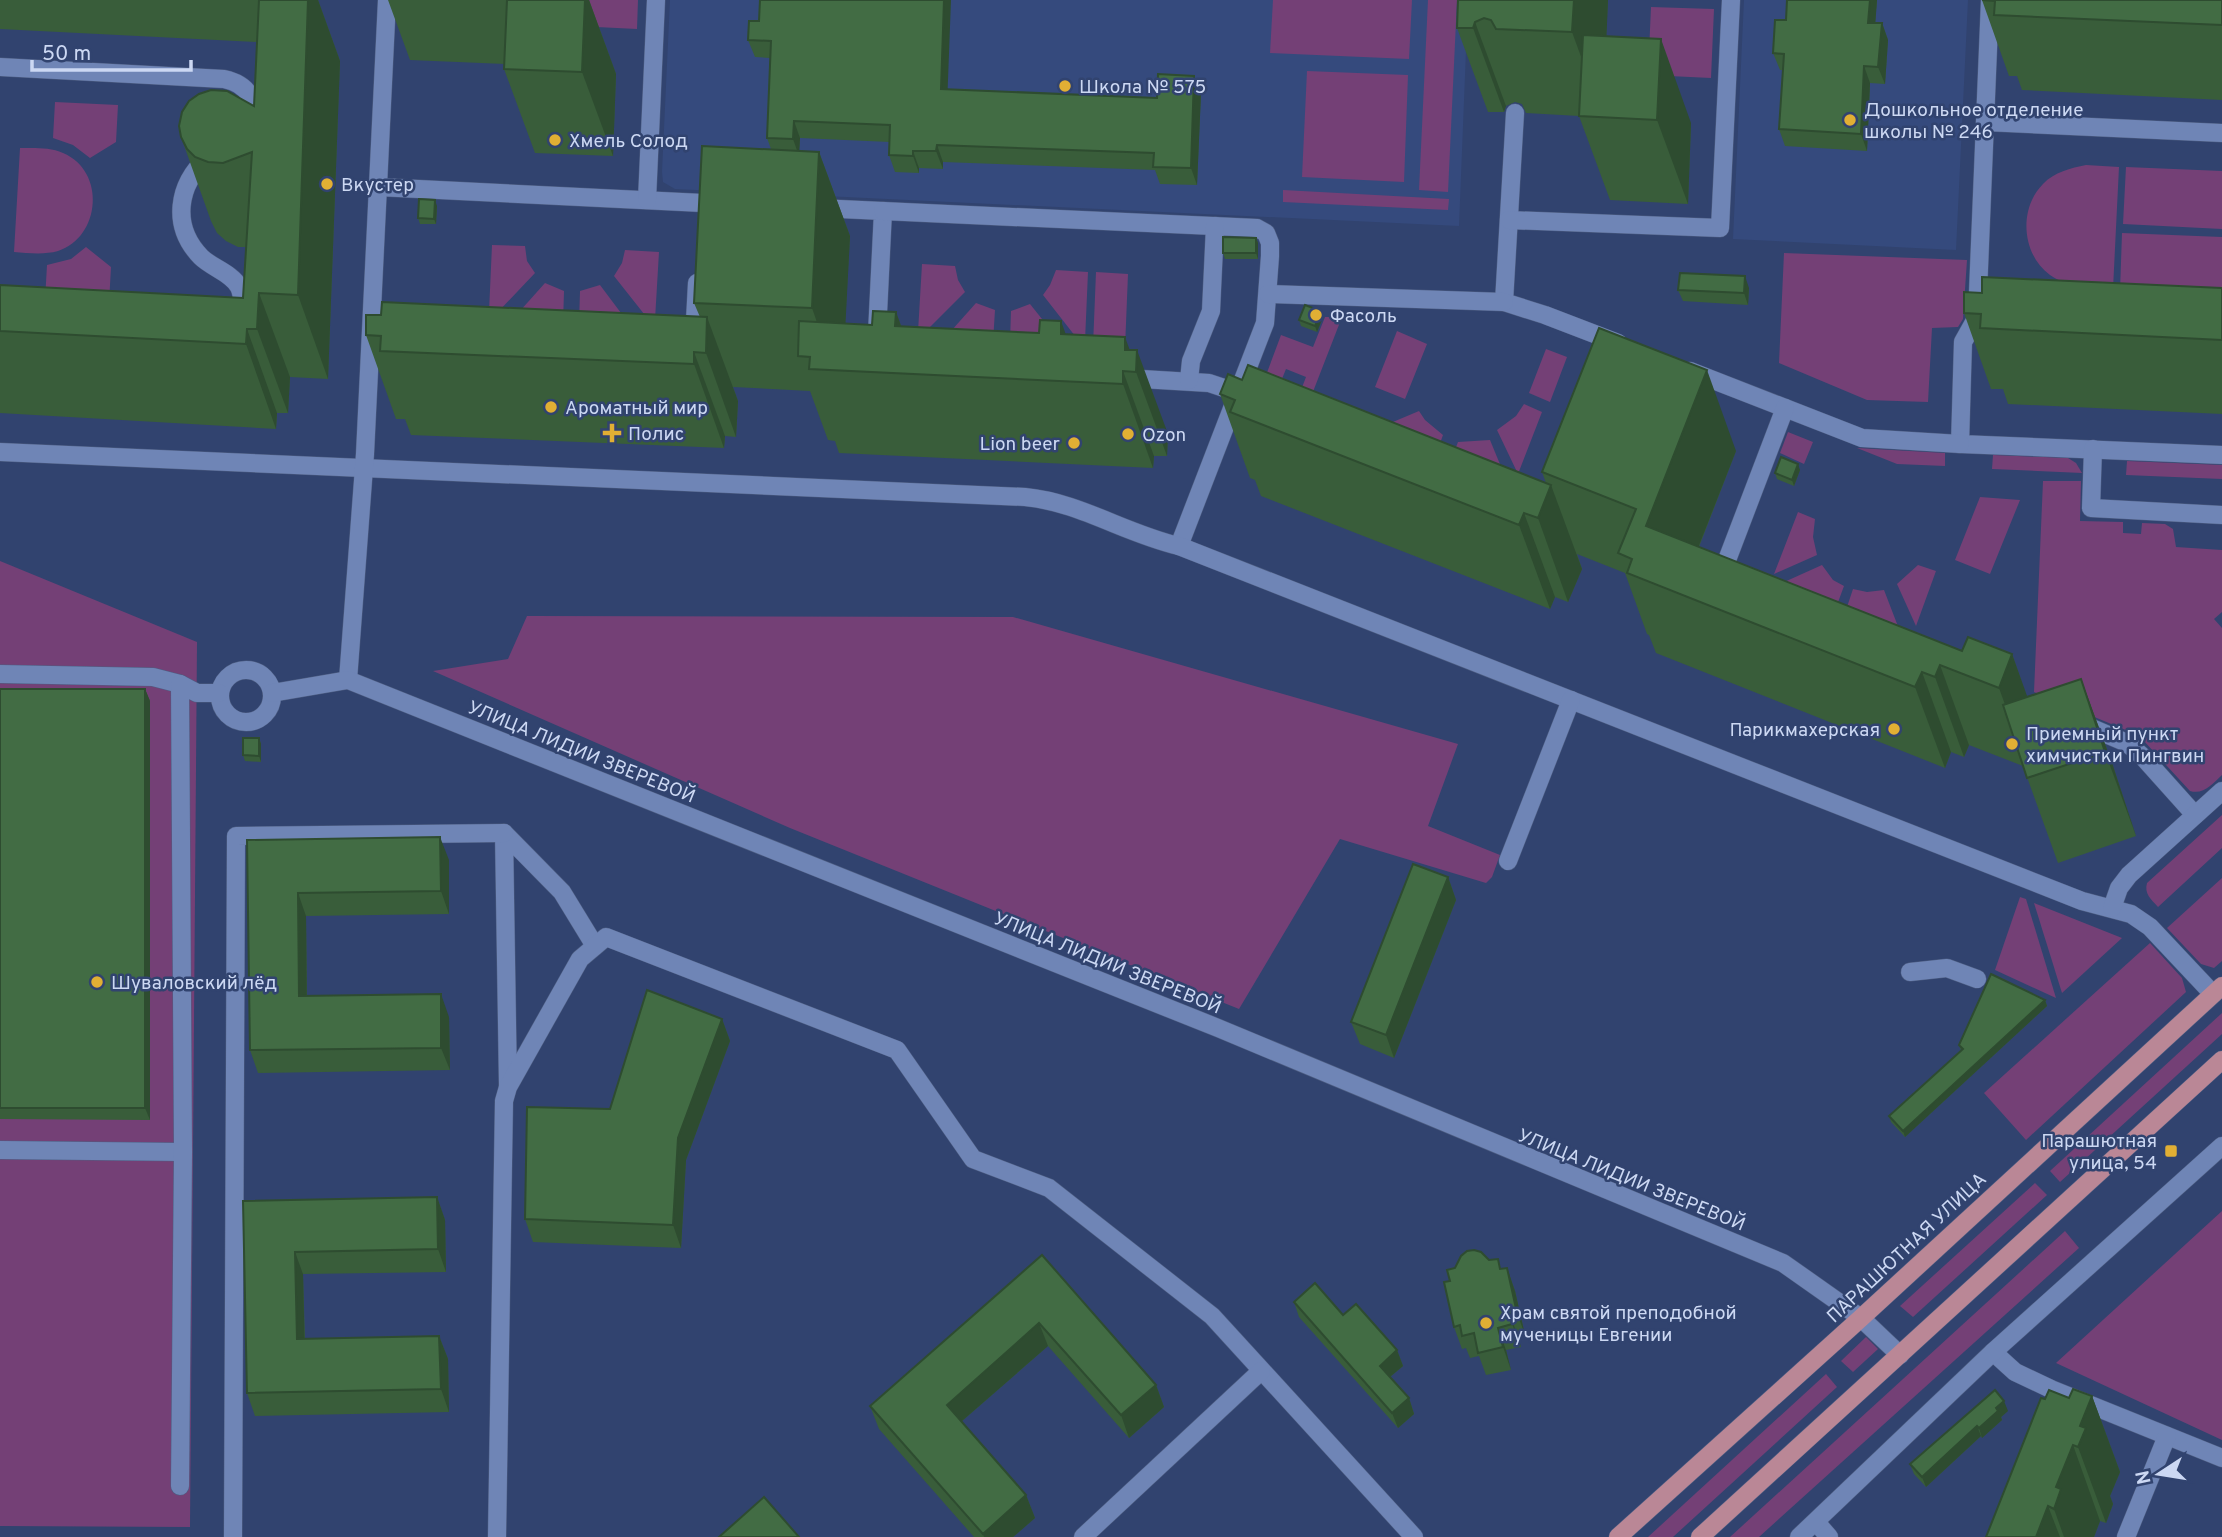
<svg xmlns="http://www.w3.org/2000/svg" width="2222" height="1537" font-family="Overpass,sans-serif">
	<style>
		.built { fill: #354a7d }
		.green { fill: #744076 }
		.lines { fill: none; stroke-linecap: round; stroke-linejoin: round }
		.minor-casing { stroke: #4e5e82; stroke-width: 19 }
		.major-casing { stroke: #4e5e82; stroke-width: 19 }
		.minor { stroke: #6f85b6; stroke-width: 18 }
		.major { stroke: #ba8796; stroke-width: 18 }
		.wall { fill: #395d3a }
		.shaded-wall { fill: #2e4c30 }
		.building { fill: #426c44; stroke: #2e4c30; stroke-width: 2 }
		.poi-dot { fill: #e1af34; stroke: #31436f; stroke-width: 2.5 }
		.labels { text-anchor: middle; stroke-width: 5; stroke-linejoin: round; paint-order: stroke }
		.poi-label { font-size: 19px; fill: #ccd8f3; stroke: #31436f; text-anchor: start }
		.street-label { font-size: 19px; fill: #ccd8f3; stroke: #31436f }
	</style>
	<rect width="100%" height="100%" fill="#31436f"/>
	<g class="built">
		<path d="M670,0H1468L1459,226L675,189L663,182L662,172Z"/>
		<path d="M1744,0H1968L1956,250L1733,239Z"/>
	</g>
	<g class="green">
		<path d="M577,0H638L637,29L576,26Z"/>
		<path d="M1273,0H1412L1409,59L1270,53Z"/>
		<path d="M1428,0H1457L1448,192L1419,190Z"/>
		<path d="M1651,7L1714,9L1711,78L1648,75Z"/>
		<path d="M1307,71L1408,75L1404,182L1302,177Z"/>
		<path d="M55,102L118,105L116,142L90,158L73,145L53,138Z"/>
		<path d="M20,148C34,148 50,147 63,153C106,171 101,237 58,251C44,255 28,253 14,252Z"/>
		<path d="M2086,165L2119,167L2113,289C2092,287 2068,288 2050,275C2022,255 2018,209 2043,184C2054,172 2071,168 2086,165Z"/>
		<path d="M2126,167L2222,171V229L2123,224Z"/>
		<path d="M1283,190L1449,199L1448,210L1283,202Z"/>
		<path d="M2122,233L2222,237V297L2120,292Z"/>
		<path d="M492,245L525,246L527,261L535,273L497,313L489,312Z"/>
		<path d="M86,247L111,267L109,303L45,300L47,265L71,259Z"/>
		<path d="M625,250L659,252L655,320L648,319L614,276L622,263Z"/>
		<path d="M1784,253L1967,260L1963,319L1958,327L1932,328L1928,402L1867,400L1779,363Z"/>
		<path d="M922,264L955,266L958,280L965,292L925,332H918Z"/>
		<path d="M1056,270L1088,272L1085,341H1079L1043,295L1050,285Z"/>
		<path d="M1096,272L1128,274L1125,348L1093,346Z"/>
		<path d="M545,283L564,291L563,323L511,321Z"/>
		<path d="M600,285L630,325L579,324L580,291Z"/>
		<path d="M976,303L995,310L993,342L943,340Z"/>
		<path d="M1030,304L1062,344L1010,342L1011,311Z"/>
		<path d="M1325,317H1342L1309,402L1298,398L1306,377L1286,369L1277,391L1262,386L1281,335L1313,347Z"/>
		<path d="M1397,331L1427,344L1405,399L1375,387Z"/>
		<path d="M1546,349L1567,357L1550,402L1529,393Z"/>
		<path d="M1524,404L1542,412L1518,474L1497,430L1516,416Z"/>
		<path d="M1419,411L1425,420L1443,435L1438,449L1381,427Z"/>
		<path d="M1788,432L1813,442L1804,464L1780,453Z"/>
		<path d="M1490,440L1504,474L1453,455L1458,442Z"/>
		<path d="M1857,448L1945,453V466L1897,464Z"/>
		<path d="M1993,455L2068,458L2076,463L2082,473L1992,469Z"/>
		<path d="M2127,461L2222,465V479L2126,475Z"/>
		<path d="M2043,481H2081L2080,521L2123,522V533L2141,534L2142,523L2165,524L2173,529L2176,547L2222,550V612L2214,619L2222,628V775C2212,784 2204,795 2190,791L2143,740L2133,733L2034,692Z"/>
		<path d="M1980,497L2020,500L1990,574L1955,560Z"/>
		<path d="M1798,512L1815,519L1813,537L1817,555L1774,574Z"/>
		<path d="M0,561L197,642L190,1527L0,1526Z"/>
		<path d="M1822,565L1833,580L1844,586L1837,605L1782,583Z"/>
		<path d="M1918,565L1936,571L1916,626L1897,584Z"/>
		<path d="M1853,589L1867,592L1884,590L1899,629L1846,610Z"/>
		<path d="M527,616L1013,617L1458,744L1428,826L1500,855L1492,877L1486,883L1340,839L1239,1009L790,828L433,671L508,659Z"/>
		<path d="M2222,815V848L2158,907C2151,899 2144,894 2147,883Z"/>
		<path d="M2222,878V961L2214,968L2201,964L2167,928Z"/>
		<path d="M2020,897L2026,899L2056,998L1995,970Z"/>
		<path d="M2034,903L2122,938L2062,993Z"/>
		<path d="M2150,943L2182,978L2186,992L2026,1140L1984,1093Z"/>
		<path d="M2222,1013V1034L2060,1182L2050,1171Z"/>
		<path d="M2035,1183L2047,1195L1913,1317L1900,1306Z"/>
		<path d="M2222,1211V1440L2056,1363Z"/>
		<path d="M2065,1231L2079,1248L1759,1537H1730Z"/>
		<path d="M1866,1337L1878,1349L1853,1372L1841,1361Z"/>
		<path d="M1826,1374L1837,1387L1673,1537H1648Z"/>
	</g>
	<g class="lines">
		<defs>
			<g id="minor">
				<path d="M1990,0L1977,317L1963,342L1960,444L2222,455"/>
				<path d="M0,67L224,79C251,85 257,102 249,128"/>
				<path d="M1515,113L1504,302L1545,315L1618,343"/>
				<path d="M1985,122L2222,133"/>
				<path d="M208,157C177,185 171,226 201,257C212,268 232,273 239,287C244,297 242,309 240,319"/>
				<path d="M378,187L723,204"/>
				<path d="M647,200L656,0"/>
				<path d="M818,208L883,211L877,334"/>
				<path d="M883,211L1257,228L1266,233L1270,243V256L1265,323L1179,546"/>
				<path d="M1509,220L1720,228L1731,0"/>
				<path d="M1268,294L1504,302"/>
				<path d="M694,339L697,283"/>
				<path d="M1690,371L1862,438L1960,444"/>
				<path d="M1125,378L1209,383L1245,395"/>
				<path d="M1189,380L1191,361L1211,311L1215,226"/>
				<path d="M2093,449L2091,508L2222,515"/>
				<path d="M0,452L1025,497C1079,502 1126,534 1179,546L2082,901L2131,914L2150,927L2213,994"/>
				<path d="M1719,581L1785,408"/>
				<circle cx="246" cy="696" r="26"/>
				<path d="M0,674L153,677L180,684"/>
				<path d="M348,680L365,454L387,0"/>
				<path d="M272,693L348,680L1218,1028L1783,1263L1861,1318L1900,1355"/>
				<path d="M2080,723L2127,743L2143,757L2195,815"/>
				<path d="M1508,861L1571,700"/>
				<path d="M2112,908L2119,888L2129,875L2222,791"/>
				<path d="M1910,972L1947,968L1977,979"/>
				<path d="M508,1086L504,833L562,892L595,946"/>
				<path d="M0,1150L183,1152"/>
				<path d="M1993,1352L2015,1372L2051,1389L2222,1458"/>
				<path d="M180,1486L183,1152L180,684L197,693H219"/>
				<path d="M1816,1522L1829,1537"/>
				<path d="M233,1537L236,836L504,833"/>
				<path d="M497,1537L504,1101L508,1087L580,959L606,937L897,1050L973,1159L1049,1188L1212,1316L1414,1537"/>
				<path d="M1083,1537L1261,1371"/>
				<path d="M1799,1537L1993,1352L2222,1146"/>
				<path d="M2126,1537L2167,1436"/>
			</g>
			<g id="major">
				<path d="M1618,1537L1861,1318L2222,986"/>
				<path d="M1700,1537L2222,1060"/>
			</g>
		</defs>
		<use href="#minor" class="minor-casing"/>
		<use href="#major" class="major-casing"/>
		<use href="#minor" class="minor"/>
		<use href="#major" class="major"/>
	</g>
	<g class="wall">
		<path d="M0,0H318L340,61L328,379L290,377L288,413H277L276,429L0,413V285L243,298L246,247H238L226,241L217,233L211,221L181,137L254,106L257,42L0,29Z"/>
		<path d="M388,0H589L616,74L613,156L535,153L504,69L505,64L410,60Z"/>
		<path d="M1458,0H1608L1606,36L1691,123L1688,204L1610,200L1579,116L1526,113L1522,104L1515,102L1506,106L1504,112H1488L1457,28Z"/>
		<path d="M1787,0H1877L1875,23H1882L1888,40L1885,84L1870,83L1867,151L1785,146L1779,129L1783,70H1780L1773,53L1786,20Z"/>
		<path d="M1982,0H2222V100L2022,90L2017,76H2009Z"/>
		<path d="M749,21L948,89L1157,98L1201,93L1197,185L1160,184L1155,170L943,162V169L919,168V173L895,172L889,155L890,142L800,138L799,151L819,152L850,236L845,324L872,325L896,312L901,326L1066,334L1130,350L1168,434L1167,456H1154L1153,468L839,453L835,441L828,440L810,391L733,387L738,401L736,437L725,436L724,448L411,435L405,419H396L366,335L700,317L694,303L771,149L767,138L770,58L755,57L748,40Z"/>
		<path d="M437,206L436,224H420L418,218Z"/>
		<path d="M1256,238L1258,243V259H1225L1223,253Z"/>
		<path d="M1749,288L1748,305L1683,301L1678,290Z"/>
		<path d="M2222,288V414L2008,404L2003,389H1991L1964,313L1982,293Z"/>
		<path d="M1321,311L1323,317L1317,332L1301,326L1299,320Z"/>
		<path d="M1242,380L1546,483L1542,472L1736,451L1699,547L1962,651L2012,654L2027,697L2081,679L2112,763L2136,836L2058,863L2023,766L1969,745L1964,757L1951,752L1945,768L1656,653L1649,635L1647,634L1625,573L1577,554L1582,569L1568,602L1555,597L1550,609L1261,496L1255,480L1250,478L1220,394Z"/>
		<path d="M1800,470L1794,486L1777,479L1775,473Z"/>
		<path d="M0,689H145L150,701V1120L0,1119Z"/>
		<path d="M259,738L261,744V762L245,761L243,755Z"/>
		<path d="M247,840L449,860V914L306,916L307,996L449,1017L450,1070L258,1073L250,1050Z"/>
		<path d="M1448,877L1456,900L1394,1058L1360,1044L1351,1022Z"/>
		<path d="M2045,1000L2047,1006L1905,1137L1891,1122L1889,1116L1961,1051L1959,1045Z"/>
		<path d="M722,1019L730,1041L686,1160L681,1248L533,1242L525,1219L610,1109Z"/>
		<path d="M437,1197L445,1220L446,1272L303,1274L305,1339L439,1336L448,1359L449,1412L255,1416L247,1393L243,1201Z"/>
		<path d="M1042,1255L1156,1385L1164,1407L1129,1438L1048,1346L961,1422L1026,1495L1035,1518L1013,1537H974L879,1429L870,1406Z"/>
		<path d="M1489,1260L1502,1269L1507,1268L1515,1291L1525,1335L1518,1337L1521,1347L1506,1350L1511,1370L1486,1375L1479,1356L1470,1358L1466,1348L1462,1349L1454,1327L1450,1281Z"/>
		<path d="M1294,1302L1343,1315L1397,1350L1403,1366L1390,1377L1409,1398L1414,1414L1398,1428L1299,1317Z"/>
		<path d="M2092,1396L2120,1472L2110,1496L2113,1504L2106,1523L2100,1521L2094,1537H1986L2045,1399Z"/>
		<path d="M2008,1411L2001,1417L2002,1420L1982,1438L1981,1436L1926,1487L1914,1474L1910,1464Z"/>
	</g>
	<g class="shaded-wall">
		<path d="M308,0H318L340,61L328,379L298,295Z"/>
		<path d="M585,0H589L616,74L613,156L582,72Z"/>
		<path d="M944,0H951L947,106L941,89Z"/>
		<path d="M1574,0H1608L1603,117L1572,32Z"/>
		<path d="M1870,0H1877L1874,41L1868,23Z"/>
		<path d="M1475,22L1506,106L1504,112L1473,28Z"/>
		<path d="M1882,23L1888,40L1885,84L1878,67Z"/>
		<path d="M1661,39L1691,123L1688,204L1657,120Z"/>
		<path d="M1864,66L1870,83L1867,151L1861,134Z"/>
		<path d="M1194,76L1201,93L1197,185L1191,168Z"/>
		<path d="M794,121L800,138L799,156L793,139Z"/>
		<path d="M937,145L943,162V169L936,151Z"/>
		<path d="M913,151L919,168V173L913,156Z"/>
		<path d="M819,152L850,236L843,371H834L812,308Z"/>
		<path d="M435,200L437,206L436,224L434,219Z"/>
		<path d="M1256,238L1258,243V259L1256,253Z"/>
		<path d="M1745,276L1749,288L1748,305L1744,293Z"/>
		<path d="M259,293L290,377L288,413L257,329Z"/>
		<path d="M1321,311L1323,317L1317,332L1315,326Z"/>
		<path d="M896,312L919,375L895,326Z"/>
		<path d="M707,317L738,401L736,437L706,353Z"/>
		<path d="M1061,321L1083,382L1061,334Z"/>
		<path d="M247,329L277,413L276,429L246,344Z"/>
		<path d="M1125,337L1136,367L1137,350L1168,434L1167,456L1136,372L1125,350Z"/>
		<path d="M694,352L725,436L724,448L694,364Z"/>
		<path d="M1707,370L1736,451L1680,594L1646,526Z"/>
		<path d="M1123,371L1154,456L1153,468L1123,384Z"/>
		<path d="M1798,464L1800,470L1794,486L1792,480Z"/>
		<path d="M1551,485L1582,569L1568,602L1538,518Z"/>
		<path d="M1524,513L1555,597L1550,609L1519,525Z"/>
		<path d="M2012,654L2041,735L2028,768L1999,688Z"/>
		<path d="M1940,665L1969,745L1964,757L1935,677Z"/>
		<path d="M1922,672L1951,752L1945,768L1915,687Z"/>
		<path d="M2081,679L2112,763L2136,836L2105,752Z"/>
		<path d="M145,689L150,701V1120L145,1108Z"/>
		<path d="M259,738L261,744V762L259,756Z"/>
		<path d="M440,837L449,860V914L441,891Z"/>
		<path d="M1448,877L1456,900L1394,1058L1386,1035Z"/>
		<path d="M298,893L306,916L307,1019L299,996Z"/>
		<path d="M441,994L449,1017L450,1070L441,1048Z"/>
		<path d="M2045,1000L2047,1006L1905,1137L1903,1131Z"/>
		<path d="M722,1019L730,1041L686,1160L681,1248L673,1225L678,1138Z"/>
		<path d="M437,1197L445,1220L446,1272L438,1249Z"/>
		<path d="M295,1252L303,1274L305,1362L297,1339Z"/>
		<path d="M1507,1268L1515,1291L1525,1335L1517,1313Z"/>
		<path d="M1510,1314L1518,1337L1521,1347L1512,1324Z"/>
		<path d="M1039,1323L1048,1346L955,1427L947,1405Z"/>
		<path d="M1498,1328L1506,1350L1511,1370L1503,1347Z"/>
		<path d="M439,1336L448,1359L449,1412L441,1389Z"/>
		<path d="M1397,1350L1403,1366L1385,1381L1380,1366Z"/>
		<path d="M1156,1385L1164,1407L1129,1438L1121,1415Z"/>
		<path d="M2092,1396L2120,1472L2110,1496L2113,1504L2106,1523L2078,1447L2080,1426Z"/>
		<path d="M1409,1398L1414,1414L1398,1428L1392,1413Z"/>
		<path d="M2004,1401L2008,1411L2001,1417L2002,1420L1982,1438L1979,1428Z"/>
		<path d="M1977,1426L1981,1436L1926,1487L1922,1477Z"/>
		<path d="M2073,1445L2100,1521L2094,1537H2064L2054,1509L2056,1487Z"/>
		<path d="M1026,1495L1035,1518L1013,1537H984L983,1534Z"/>
		<path d="M2048,1506L2060,1537H2036Z"/>
	</g>
	<g class="building">
		<path d="M259,0H308L298,295L259,293L257,329H247L246,344L0,331V285L243,298L252,152L223,163L208,162L195,157L187,149L181,137L179,126L182,112L189,101L199,94L211,90L227,91L254,106Z"/>
		<path d="M507,0H585L582,72L504,69Z"/>
		<path d="M760,0H944L941,89L1157,98L1158,74L1194,76L1191,168L1153,167L1154,153L937,145L936,151H913V156L889,155L890,125L794,121L793,139L767,138L771,41L748,40L749,21H759Z"/>
		<path d="M1458,0H1574L1572,32L1496,29L1491,20L1484,18L1475,22L1473,28H1457Z"/>
		<path d="M1787,0H1870L1868,23H1882L1878,67L1864,66L1861,134L1779,129L1784,54L1773,53L1775,20H1786Z"/>
		<path d="M1982,0H2222V25L1994,15L1995,1Z"/>
		<path d="M1583,35L1661,39L1657,120L1579,116Z"/>
		<path d="M702,146L819,152L812,308L694,303Z"/>
		<path d="M419,199L435,200L434,219L418,218Z"/>
		<path d="M1223,237L1256,238V253H1223Z"/>
		<path d="M1680,273L1745,276L1744,293L1678,290Z"/>
		<path d="M1982,277L2222,288V340L1980,328L1981,314L1964,313V292L1982,293Z"/>
		<path d="M382,302L707,317L706,353L694,352V364L380,351L381,336L366,335V315H381Z"/>
		<path d="M1305,305L1321,311L1315,326L1299,320Z"/>
		<path d="M873,311L896,312L895,326L1039,333L1040,320L1061,321V334L1125,337V350H1137L1136,372L1123,371V384L809,369L810,357L798,356L799,321L872,325Z"/>
		<path d="M1599,328L1707,370L1646,526L1962,651L1968,637L2012,654L1999,688L1940,665L1935,677L1922,672L1915,687L1627,573L1632,559L1618,553L1636,509L1542,472Z"/>
		<path d="M1248,365L1551,485L1538,518L1524,513L1519,525L1230,412L1235,400L1220,394L1228,374L1242,380Z"/>
		<path d="M1781,457L1798,464L1792,480L1775,473Z"/>
		<path d="M2081,679L2105,752L2027,778L2003,705Z"/>
		<rect x="0" y="689" width="145" height="419"/>
		<path d="M243,738H259V756L243,755Z"/>
		<path d="M440,837L441,891L298,893L299,996L441,994V1048L250,1050L247,840Z"/>
		<path d="M1413,864L1448,877L1386,1035L1351,1022Z"/>
		<path d="M1991,974L2045,1000L1903,1131L1889,1116L1963,1049L1959,1045Z"/>
		<path d="M647,990L722,1019L678,1138L673,1225L525,1219L527,1107L610,1109Z"/>
		<path d="M437,1197L438,1249L295,1252L297,1339L439,1336L441,1389L247,1393L243,1201Z"/>
		<path d="M1474,1250L1481,1252L1489,1260L1498,1259L1500,1269L1507,1268L1517,1313L1510,1314L1512,1324L1498,1328L1503,1347L1478,1353L1474,1333L1462,1336L1460,1325L1454,1327L1444,1282L1450,1281L1447,1270L1455,1268L1461,1256L1467,1251Z"/>
		<path d="M1042,1255L1156,1385L1121,1415L1039,1323L947,1405L1026,1495L983,1534L870,1406Z"/>
		<path d="M1315,1283L1343,1315L1356,1304L1397,1350L1380,1366L1409,1398L1392,1413L1294,1302Z"/>
		<path d="M2073,1389L2092,1396L2080,1426L2086,1428L2078,1447L2073,1445L2056,1487L2061,1489L2054,1509L2048,1506L2036,1537H1986L2041,1398L2045,1399L2049,1390L2069,1398Z"/>
		<path d="M1995,1390L2004,1401L1996,1408L1998,1411L1979,1428L1977,1426L1922,1477L1910,1464Z"/>
		<path d="M764,1497L799,1537H719Z"/>
	</g>
	<g class="poi-dot">
		<circle cx="1065" cy="86" r="7"/>
		<circle cx="1850" cy="120" r="7"/>
		<circle cx="555" cy="140" r="7"/>
		<circle cx="327" cy="184" r="7"/>
		<circle cx="1316" cy="315" r="7"/>
		<circle cx="551" cy="407" r="7"/>
		<path d="M608.5 422.5h7v7h7v7h-7v7h-7v-7h-7v-7h7z"/>
		<circle cx="1128" cy="434" r="7"/>
		<circle cx="1074" cy="443" r="7"/>
		<circle cx="1894" cy="729" r="7"/>
		<circle cx="2012" cy="744" r="7"/>
		<circle cx="97" cy="982" r="7"/>
		<rect x="2164" y="1144" width="14" height="14" rx="3.5"/>
		<circle cx="1486" cy="1323" r="7"/>
	</g>
	<g class="labels">
		<g class="poi-label">
			<text x="1079" y="93">Школа № 575</text>
			<text x="1864" y="116">Дошкольное отделение<tspan x="1864" dy="22">школы № 246</tspan></text>
			<text x="569" y="147">Хмель Солод</text>
			<text x="341" y="191">Вкустер</text>
			<text x="1330" y="322">Фасоль</text>
			<text x="565" y="414">Ароматный мир</text>
			<text x="628" y="440">Полис</text>
			<text x="1142" y="441">Ozon</text>
			<text x="1060" y="450" text-anchor="end">Lion beer</text>
			<text x="1880" y="736" text-anchor="end">Парикмахерская</text>
			<text x="2026" y="740">Приемный пункт<tspan x="2026" dy="22">химчистки Пингвин</tspan></text>
			<text x="111" y="989">Шуваловский лёд</text>
			<text x="2157" y="1147" text-anchor="end">Парашютная<tspan x="2157" dy="22">улица, 54</tspan></text>
			<text x="1500" y="1319">Храм святой преподобной<tspan x="1500" dy="22">мученицы Евгении</tspan></text>
		</g>
		<g class="street-label">
			<text transform="translate(582 751) rotate(22)" y="7">УЛИЦА ЛИДИИ ЗВЕРЕВОЙ</text>
			<text transform="translate(1108 962) rotate(22)" y="7">УЛИЦА ЛИДИИ ЗВЕРЕВОЙ</text>
			<text transform="translate(1632 1179) rotate(22)" y="7">УЛИЦА ЛИДИИ ЗВЕРЕВОЙ</text>
			<text transform="translate(1906 1247) rotate(-43)" y="7">ПАРАШЮТНАЯ УЛИЦА</text>
		</g>
	</g>
	<g transform="translate(2159 1474) rotate(258)" stroke="#31436f" stroke-width="5" paint-order="stroke">
	<path d="M0-5L12 26L0 18L-12 26Z" fill="#ccd8f3"/>
	<text y="-10" font-size="19" font-weight="bold" text-anchor="middle" fill="#ccd8f3">N</text>
	</g>
	<path d="M32 60v10h159v-10" fill="none" stroke="#ccd8f3" stroke-width="3.5"/>
	<text x="42" y="60" font-size="21" fill="#ccd8f3" stroke="#31436f" stroke-width="5" paint-order="stroke">50 m</text>
</svg>
